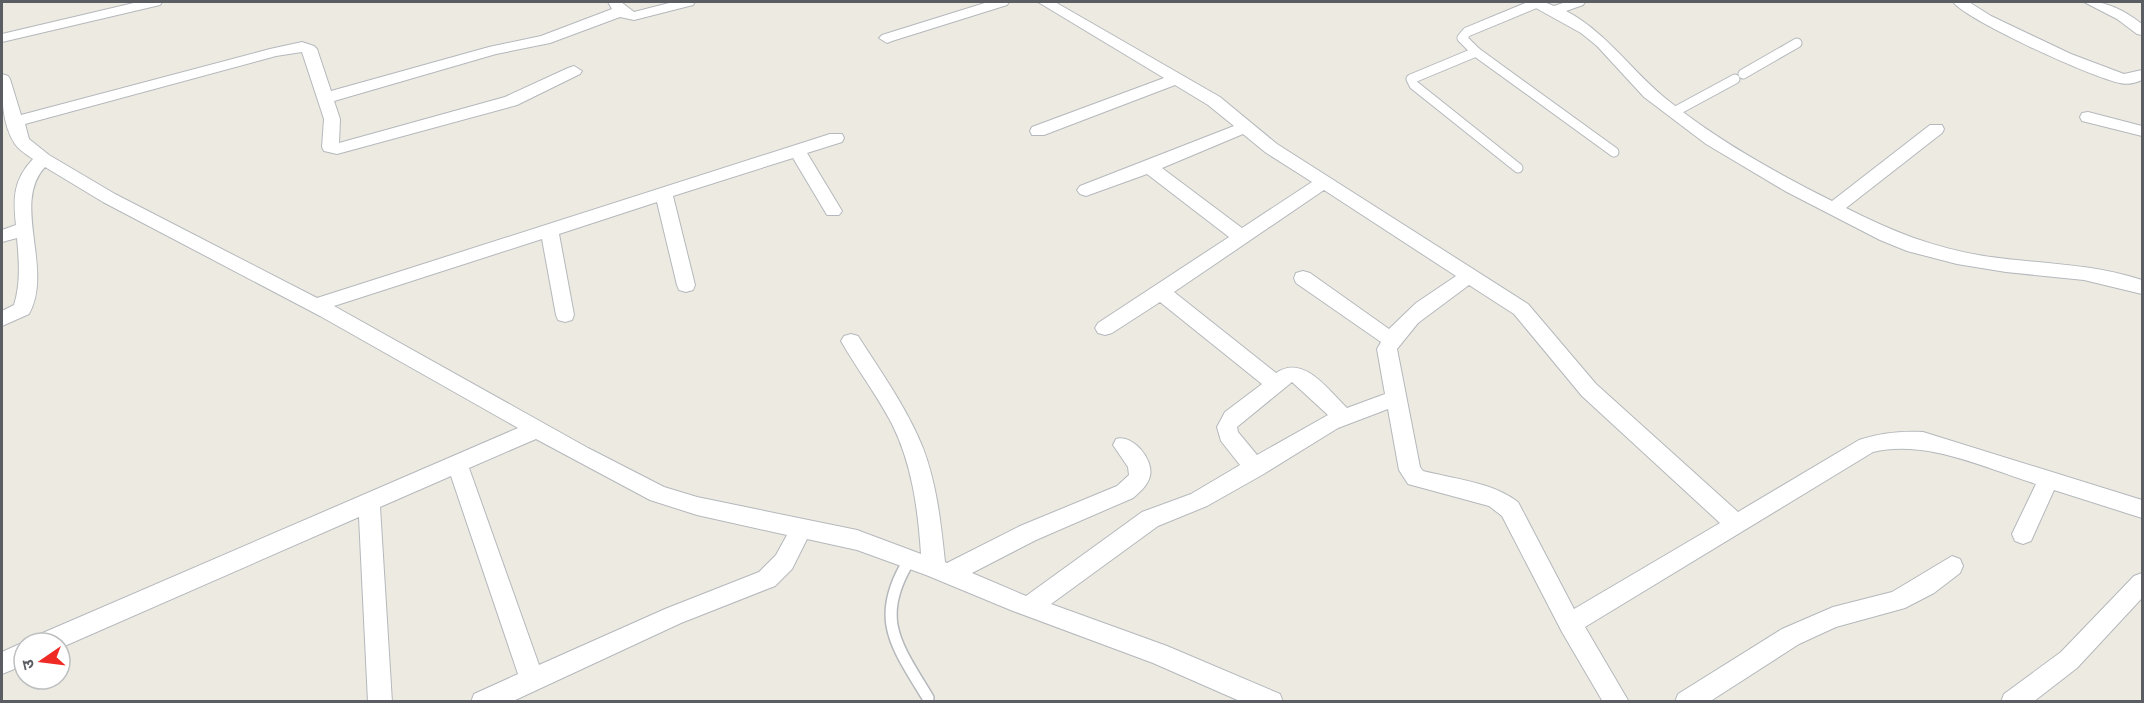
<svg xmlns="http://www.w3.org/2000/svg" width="2144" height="703" font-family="Arial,'Noto Sans Devanagari',sans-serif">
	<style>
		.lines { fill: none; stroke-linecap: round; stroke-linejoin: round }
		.lane-far1-casing { stroke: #b4b8bc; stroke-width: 11 }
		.lane-casing { stroke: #b4b8bc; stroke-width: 14 }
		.street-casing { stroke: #b4b8bc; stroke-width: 2 }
		.lane-far1 { stroke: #fff; stroke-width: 9 }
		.lane { stroke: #fff; stroke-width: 11 }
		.street { fill: #fff; fill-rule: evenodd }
	</style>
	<rect width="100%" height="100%" fill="#edeae1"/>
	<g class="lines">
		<defs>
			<g id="lane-far1">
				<path d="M1476,52L1614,152"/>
				<path d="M1743,74L1797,43"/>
				<path d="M1674,112L1735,79"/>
				<path d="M1518,168L1414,85L1411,79L1476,52L1462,38L1467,32L1537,3"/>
			</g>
			<path id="lane" d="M910,559C873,618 896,645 928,698"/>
			<g id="street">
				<path d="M138,2H162L160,5L2,42V34Z"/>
				<path d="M608,2H621L634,12L673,2H695L693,5L634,20L620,17L550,43L496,54L334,101L340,119L339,143L505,97L568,68L574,66L582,71L580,74L517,105L337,154L324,151L322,147L324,119L302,52L276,56L25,124L29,139L49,155L115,194L317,298L830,134H842L844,138L842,142L807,153L842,211L839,215H827L793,158L673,196L695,285L693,290L686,292L679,290L677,285L657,202L559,234L574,315L572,320L565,322L558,320L556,315L542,239L334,306L588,448L664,487L697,497L857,530L921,554C918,509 912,464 892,424C877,395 857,369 841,341L844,336L851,334L858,336C881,372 907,408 923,448C937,485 941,524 945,562L947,563L1020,526L1117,486L1129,475L1128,467L1113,445L1116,439C1132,434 1154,459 1150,476C1148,485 1140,492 1133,498L1036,540L972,573L1026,596L1142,512L1191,494L1240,465L1221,441L1217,427L1225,412L1262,384L1160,302L1112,333L1105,335L1098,333L1095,328L1098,323L1229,237L1147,174L1086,196L1080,194L1077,190L1080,186L1234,126L1208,105L1175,85L1044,135H1032L1030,131L1032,127L1164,78L1038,2H1055L1220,97L1277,144L1528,304L1596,384L1738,512L1859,440C1880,433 1900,431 1923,432L2142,500V518L2054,490L2031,541L2023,544L2015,541L2012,534L2036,484C1985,468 1926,439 1873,452L1585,627L1629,702H1603L1562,632L1502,516L1489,506L1408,484L1399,470L1388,409L1338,428L1262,475L1207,506L1158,526L1051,604L1167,646L1280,694L1283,702H1242L1153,663L1013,611L926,575L857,550L807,539L792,569L775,586L681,623L511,702H471L474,694L518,674L451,476L380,507L392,702H368L359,517L60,648V643H34L38,635L518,428L320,316L103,202L45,167C11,203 54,269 29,314L2,326V311L14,305C21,283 19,260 17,238L2,242V230L16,225C13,199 13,180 33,159C27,155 19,150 15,144C2,124 2,98 2,74L8,76L10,79L21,115L270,49L302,42L314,46L317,49L331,91L489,47L541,36L612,9ZM1243,134L1265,152L1312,182L1242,228L1162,168ZM1324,190L1456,276L1416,303L1389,329L1310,273L1303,271L1296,273L1294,278L1296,283L1381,342L1377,349L1385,394L1347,408C1328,390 1304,354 1276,373L1174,292ZM1469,285L1514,314L1582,396L1720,523L1574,609L1518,502C1492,482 1454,479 1423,471L1420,467L1397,349L1418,323ZM1292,382L1328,415L1257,455L1238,432L1237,427ZM536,439L650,500L697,515L787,535L776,555L759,572L665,609L539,665L469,468Z"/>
				<path d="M988,2H1009L1007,5L892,41L887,43L879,38L882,35Z"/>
				<path d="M1525,2H1544L1554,6L1566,2H1585L1583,5L1566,11C1606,32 1630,69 1665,98C1715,139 1774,172 1832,201L1930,125H1942L1944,129L1942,133L1846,208C1891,231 1934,248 1984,256C2037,264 2091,263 2142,280V294L2084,280L2006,272L1957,264L1907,251L1880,240L1785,191L1706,144L1644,97L1597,46L1581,33Z"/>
				<path d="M1953,2H1969L1991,16L2071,54L2124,74L2142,70V80C2135,83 2127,85 2120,83C2093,78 1968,21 1953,2Z"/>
				<path d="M2084,2C2106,0 2125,11 2142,24V35L2137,34L2117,19Z"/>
				<path d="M2088,112L2142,126V136L2082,121L2080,117L2082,113Z"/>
				<path d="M1952,556L1960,559L1963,566L1960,573L1934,593L1905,608L1836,627L1799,644L1709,702H1675L1678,694L1782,629L1833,607L1892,592Z"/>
				<path d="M2142,573V598L2077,668L2033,702H2001L2004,694L2061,652L2134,576Z"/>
				<path d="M24,642L27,643H24V665L2,674V652Z"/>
			</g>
		</defs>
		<use href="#lane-far1" class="lane-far1-casing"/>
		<use href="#lane" class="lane-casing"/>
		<use href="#street" class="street-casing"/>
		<use href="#lane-far1" class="lane-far1"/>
		<use href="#lane" class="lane"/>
		<use href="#street" class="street"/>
	</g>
	<rect width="2144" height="703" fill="none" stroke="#5a5e63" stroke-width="6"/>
	<g transform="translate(42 661) rotate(256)"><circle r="28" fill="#ffffff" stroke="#bdbfc1" stroke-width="1.5"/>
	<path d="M0-4.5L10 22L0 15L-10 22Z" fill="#ef2a25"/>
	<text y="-9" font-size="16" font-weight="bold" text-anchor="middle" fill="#5a5e63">उ</text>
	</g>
</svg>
